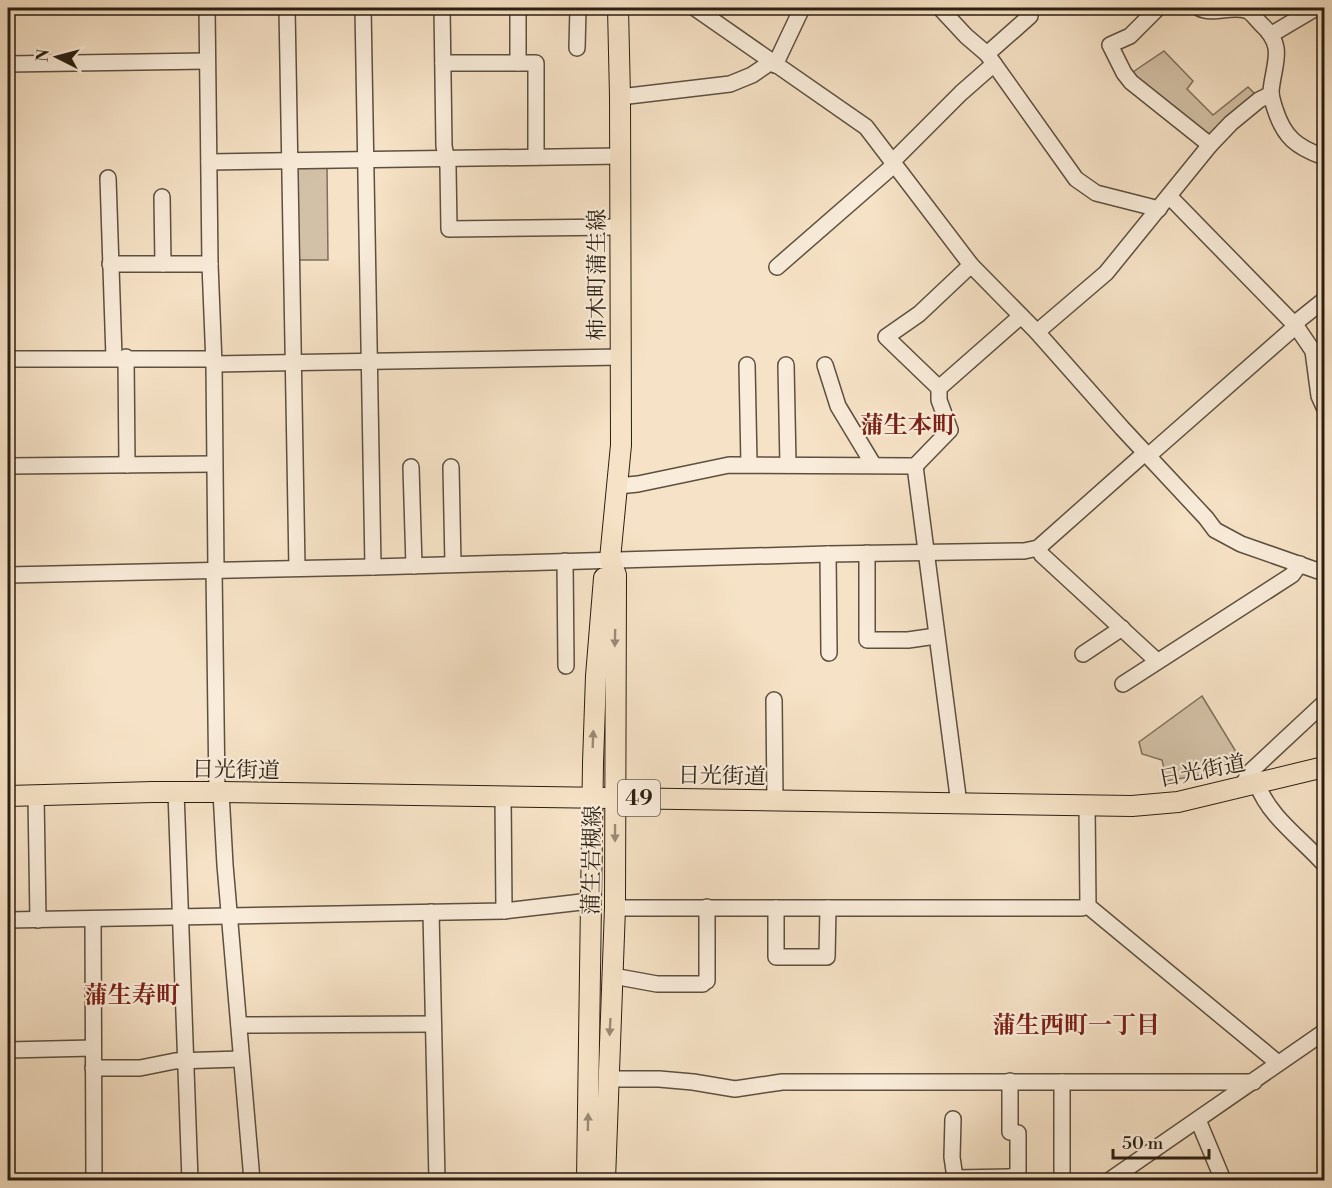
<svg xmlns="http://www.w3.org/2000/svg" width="1332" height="1188" font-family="'Libre Bodoni','Noto Serif JP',serif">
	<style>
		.green { fill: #d3c1a7; stroke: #7e705c; stroke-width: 1.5 }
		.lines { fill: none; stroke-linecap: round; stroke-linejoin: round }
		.minor-casing { stroke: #5d503f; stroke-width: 18 }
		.major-casing { stroke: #2a1f12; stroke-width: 22 }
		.minor { stroke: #f9ecda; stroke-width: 15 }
		.major { stroke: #f6e2c6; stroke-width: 20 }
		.oneway { fill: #9a8a75 }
		.labels { text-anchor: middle; stroke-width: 4.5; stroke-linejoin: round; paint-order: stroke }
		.shield { fill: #f9ecda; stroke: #685c4e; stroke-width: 1.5 }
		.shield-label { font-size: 21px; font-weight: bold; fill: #2a1f12 }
		.street-label { font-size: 22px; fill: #2a1f12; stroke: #f9ecda }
		.neighbourhood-label { font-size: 24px; font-weight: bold; fill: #7a1f14; stroke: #f9ecda }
	</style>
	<rect width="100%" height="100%" fill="#f6e2c6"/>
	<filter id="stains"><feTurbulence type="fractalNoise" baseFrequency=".00333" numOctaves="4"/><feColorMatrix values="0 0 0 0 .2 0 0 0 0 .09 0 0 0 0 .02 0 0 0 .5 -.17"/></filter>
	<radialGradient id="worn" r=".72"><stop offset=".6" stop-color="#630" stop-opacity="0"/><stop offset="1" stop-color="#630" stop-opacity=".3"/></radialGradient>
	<g class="green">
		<path d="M1164,51L1193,81L1187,89L1213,115L1248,87L1256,95L1205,138L1127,76Z"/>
		<path d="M327,166L328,260H295L297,167Z"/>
		<path d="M1202,696L1238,755L1206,774L1167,781L1162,760L1142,754L1139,742Z"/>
	</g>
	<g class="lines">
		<defs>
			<g id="minor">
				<path d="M207,8L210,264L214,364L216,570"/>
				<path d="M287,8L297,568"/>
				<path d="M363,8L373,567"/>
				<path d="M442,8L444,146L448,167L449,229L619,227"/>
				<path d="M695,8L866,127L971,265L1037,332L1122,428L1206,518L1215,530L1241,544L1324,573"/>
				<path d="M940,8L966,36L987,54L1076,179L1096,193L1159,209"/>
				<path d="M1158,8L1130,36L1110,45L1124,73L1131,82L1210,145"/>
				<path d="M1199,8C1214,16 1232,4 1248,11C1252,13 1257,20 1261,24C1286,47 1274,61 1271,91C1271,97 1273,103 1275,109C1284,137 1296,147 1324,157"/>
				<path d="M1272,34L1316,8"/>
				<path d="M577,48L578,8"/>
				<path d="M987,54L1030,16L1022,8"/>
				<path d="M443,63H518V8"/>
				<path d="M518,63H536V157"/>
				<path d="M8,64L207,61"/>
				<path d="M775,65L802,8"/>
				<path d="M620,97L730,84L752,75L771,62"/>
				<path d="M209,162L620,156"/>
				<path d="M892,162L961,93L994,64"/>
				<path d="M108,178L114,357"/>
				<path d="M1169,196L1296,326L1313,351L1319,396L1324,407"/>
				<path d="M162,197L163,264"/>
				<path d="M110,264H210"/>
				<path d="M777,267L894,165"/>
				<path d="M1294,324L1324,300"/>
				<path d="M1037,332L1106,273L1210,145L1231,123L1259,100L1271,94"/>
				<path d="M126,357L127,465"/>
				<path d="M8,359H214"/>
				<path d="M214,364L620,357"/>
				<path d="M747,365L749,464"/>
				<path d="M786,365L788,465"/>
				<path d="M825,365L838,406L873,464"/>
				<path d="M939,388L886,337L919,314L971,265"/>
				<path d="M1148,456L1296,326"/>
				<path d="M8,466L214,464"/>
				<path d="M915,466L959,804"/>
				<path d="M411,467L414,566"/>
				<path d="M451,467L453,564"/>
				<path d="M618,486L638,484L729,465L915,466L950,430L939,400V388L1021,316"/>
				<path d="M1038,548L1042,555L1157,661"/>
				<path d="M867,553V640H908L936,636"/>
				<path d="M828,554L829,653"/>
				<path d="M565,561L566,666"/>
				<path d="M214,570L217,792"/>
				<path d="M8,575L373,567L828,554L1024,551L1038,548L1145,453"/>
				<path d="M1083,654L1122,628"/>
				<path d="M1123,684L1292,575L1300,564"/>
				<path d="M774,700L775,800"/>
				<path d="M1257,784C1270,818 1301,838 1324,864"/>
				<path d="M1241,788L1250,772L1324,703"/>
				<path d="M176,792L190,1180"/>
				<path d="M221,792L225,865L252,1180"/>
				<path d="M36,796L38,920"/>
				<path d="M503,796L504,911"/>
				<path d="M1087,805L1088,906L1278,1063"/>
				<path d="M707,907V981"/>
				<path d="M615,908H1082L1088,906"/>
				<path d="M776,908V957H827L828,908"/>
				<path d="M431,912L437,1180"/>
				<path d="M93,919L94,1180"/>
				<path d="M8,920L504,911L590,901"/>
				<path d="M613,976L657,984H703"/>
				<path d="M239,1025L433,1024"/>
				<path d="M8,1050L93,1048"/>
				<path d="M93,1068H140L175,1061L241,1059"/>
				<path d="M608,1079H659L693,1082L735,1089L782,1082H1254"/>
				<path d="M1010,1081V1132L1018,1133V1176L1010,1177L1011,1180"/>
				<path d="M953,1119L952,1157L955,1178L1010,1177"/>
				<path d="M1198,1120L1223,1180"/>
				<path d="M1062,1176V1082"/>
				<path d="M1110,1180L1324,1032"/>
			</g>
			<g id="major">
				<path d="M8,796L153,792H221L1132,806L1178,802L1324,767"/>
				<path d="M587,1180L593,763L596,676L604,578"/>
				<path d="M605,1180L615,908L616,575L610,559L621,445L620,97L618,8"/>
			</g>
		</defs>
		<use href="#minor" class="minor-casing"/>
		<use href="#major" class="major-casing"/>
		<use href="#minor" class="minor"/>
		<use href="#major" class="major"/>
	</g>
	<defs><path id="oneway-solid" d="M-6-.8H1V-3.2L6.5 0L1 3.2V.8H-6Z" transform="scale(1.5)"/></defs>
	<g class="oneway">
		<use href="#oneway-solid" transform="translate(615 638) rotate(91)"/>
		<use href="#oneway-solid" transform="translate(593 739) rotate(-88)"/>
		<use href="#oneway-solid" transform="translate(615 833) rotate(90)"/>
		<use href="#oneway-solid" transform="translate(610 1027) rotate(93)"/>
		<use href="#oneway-solid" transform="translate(588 1122) rotate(-89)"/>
	</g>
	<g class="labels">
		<rect class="shield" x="618" y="780" width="42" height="36" rx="4.5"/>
		<g class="shield-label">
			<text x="639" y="805">49</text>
		</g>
		<g class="street-label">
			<text transform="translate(596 275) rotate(-90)" y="8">柿木町蒲生線</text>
			<text transform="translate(236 769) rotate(1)" y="8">日光街道</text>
			<text transform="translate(1202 770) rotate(-11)" y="8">日光街道</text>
			<text transform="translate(722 775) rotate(1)" y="8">日光街道</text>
			<text transform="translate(591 860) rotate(-89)" y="8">蒲生岩槻線</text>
		</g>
		<g class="neighbourhood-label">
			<text x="908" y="433">蒲生本町</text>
			<text x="132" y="1003">蒲生寿町</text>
			<text x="1076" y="1033">蒲生西町一丁目</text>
		</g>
	</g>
	<rect width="1332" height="1188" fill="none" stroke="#f6e2c6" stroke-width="30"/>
	<rect x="9" y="9" width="1314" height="1170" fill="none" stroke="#2a1f12" stroke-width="3"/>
	<rect x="15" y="15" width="1302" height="1158" fill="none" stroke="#2a1f12" stroke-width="1.5"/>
	<g transform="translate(57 57) rotate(276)" stroke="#f9ecda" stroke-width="4.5" paint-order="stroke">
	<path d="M0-4.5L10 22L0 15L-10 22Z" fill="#2a1f12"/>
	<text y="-9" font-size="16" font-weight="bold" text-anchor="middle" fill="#2a1f12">N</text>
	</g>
	<path d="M1113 1149v9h96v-9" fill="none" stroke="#2a1f12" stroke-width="3"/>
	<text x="1122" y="1149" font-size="18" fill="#2a1f12" stroke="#f9ecda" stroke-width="4.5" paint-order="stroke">50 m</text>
	<rect width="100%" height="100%" filter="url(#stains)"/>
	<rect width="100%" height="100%" fill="url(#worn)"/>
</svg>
